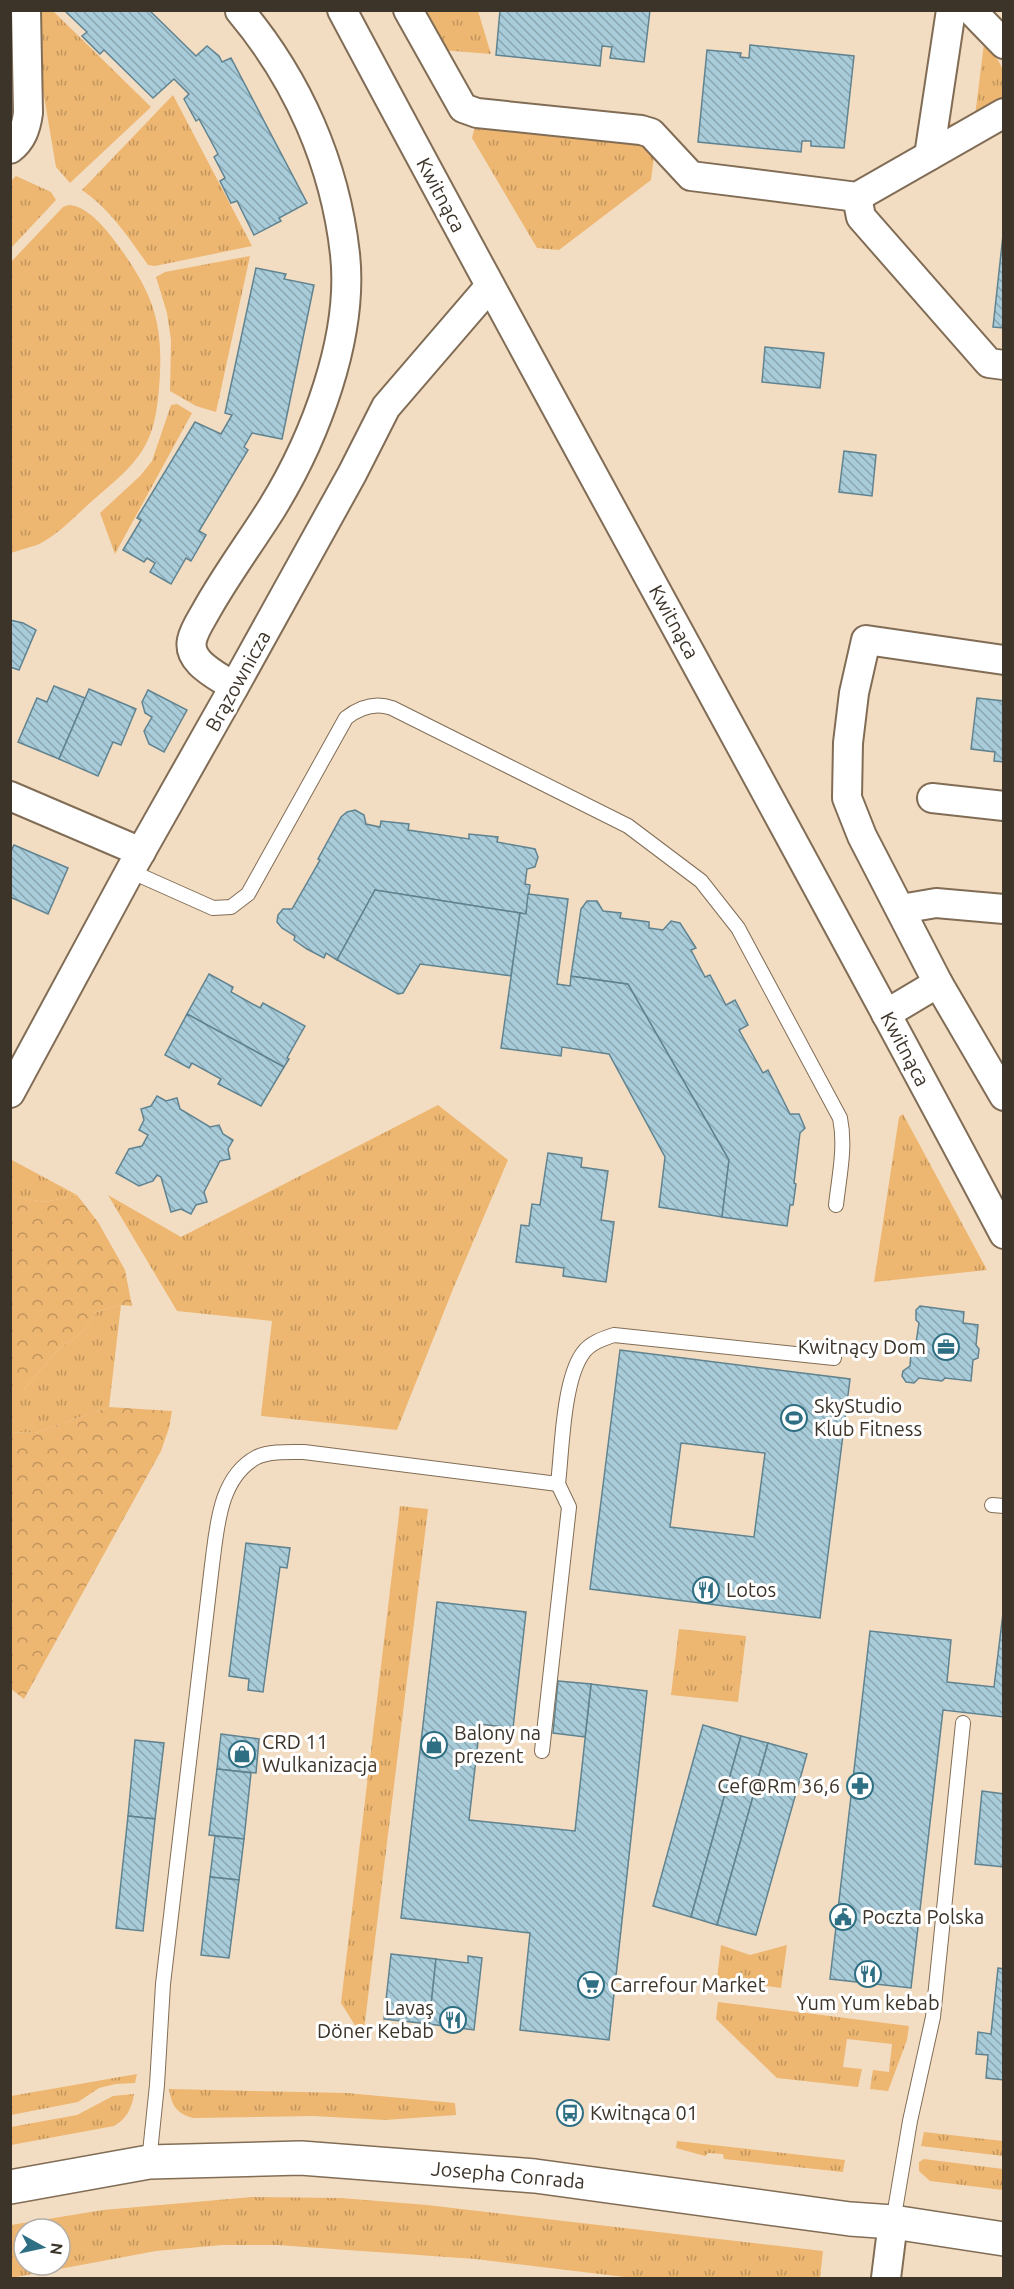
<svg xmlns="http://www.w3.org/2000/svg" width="1014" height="2289" font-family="Ubuntu,sans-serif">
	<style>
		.grass { fill: url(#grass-tufts); fill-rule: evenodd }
		.forest { fill: url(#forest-crowns) }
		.building { fill: url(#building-back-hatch); stroke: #618390; stroke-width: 1.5; fill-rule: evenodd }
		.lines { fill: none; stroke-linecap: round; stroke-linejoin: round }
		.service-casing { stroke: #816d56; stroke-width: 16 }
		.minor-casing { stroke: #816d56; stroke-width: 32 }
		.tertiary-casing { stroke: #816d56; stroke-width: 36 }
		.service { stroke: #fff; stroke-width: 14 }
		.minor { stroke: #fff; stroke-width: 28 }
		.tertiary { stroke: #fff; stroke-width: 33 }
		.labels { text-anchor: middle; stroke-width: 6; stroke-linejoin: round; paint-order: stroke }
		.street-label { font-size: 20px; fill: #3c3329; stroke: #fff }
		.poi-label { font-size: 20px; fill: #3c3329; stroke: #fff; text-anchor: start }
	</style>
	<defs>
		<pattern id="grass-tufts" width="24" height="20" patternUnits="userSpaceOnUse" patternTransform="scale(1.5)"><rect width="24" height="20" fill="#edb671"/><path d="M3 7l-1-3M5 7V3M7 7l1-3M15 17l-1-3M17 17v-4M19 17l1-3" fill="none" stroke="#c1955d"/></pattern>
		<pattern id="forest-crowns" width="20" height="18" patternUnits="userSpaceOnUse" patternTransform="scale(1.5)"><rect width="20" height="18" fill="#edb671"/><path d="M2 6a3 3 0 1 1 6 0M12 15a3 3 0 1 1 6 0" fill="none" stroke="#c1955d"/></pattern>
		<pattern id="building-back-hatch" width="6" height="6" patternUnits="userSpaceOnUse" patternTransform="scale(1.5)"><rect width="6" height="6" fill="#a8ccd9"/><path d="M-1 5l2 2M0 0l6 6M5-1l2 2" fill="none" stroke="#8aa6b0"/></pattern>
	</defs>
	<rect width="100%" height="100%" fill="#f3ddc2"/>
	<g class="grass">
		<path d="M34,11H53L151,107L70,183L56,167L37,55Z"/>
		<path d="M421,11H478L491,54L441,50Z"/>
		<path d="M984,43C1001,62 1010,73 1001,101L951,131L947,125L975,116Z"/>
		<path d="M173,95L252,246L155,266L148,265C129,238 110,209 82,190Z"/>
		<path d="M481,125L644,143L654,156L651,180L559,250L537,248L472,138L474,130Z"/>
		<path d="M16,176L51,192L56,200L11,248V181Z"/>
		<path d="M69,205C89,206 109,233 120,248C156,298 164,328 159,389C157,411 154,432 142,451C129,471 109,486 91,502C74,517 57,536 37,545C28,548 19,550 11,553V262L63,207Z"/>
		<path d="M250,256L216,412L196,406L170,391L171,340L167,313L156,277L165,272Z"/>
		<path d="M177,404L192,413L115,554L100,513L140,476L152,461L171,405Z"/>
		<path d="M438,1105L508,1160L453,1289L397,1430L262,1416L261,1415L272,1321L177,1311L108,1195L181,1237Z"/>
		<path d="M903,1114L987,1270L874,1282L899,1117Z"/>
		<path d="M10,1159L77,1195L45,1202L11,1196Z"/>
		<path d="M121,1305L109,1407L35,1433L10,1432V1397L25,1388L60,1348L83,1332L96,1312Z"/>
		<path d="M400,1506L428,1509L363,2038L341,2003Z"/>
		<path d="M679,1629L746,1636L738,1702L671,1695Z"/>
		<path d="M721,1945L750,1955L787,1945L781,1988L717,1979Z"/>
		<path d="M718,2002L909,2026L907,2040L888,2091L870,2089L873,2070L889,2072L892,2044L847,2039L843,2067L862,2069L858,2087L777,2078L716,2019Z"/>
		<path d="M137,2074L135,2083L116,2084L99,2088L78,2102L11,2115V2096Z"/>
		<path d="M169,2089L347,2093L455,2103L456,2115L385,2120L313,2116L193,2118C176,2113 172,2106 169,2089Z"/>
		<path d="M134,2094C132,2109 126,2119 114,2126L11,2145V2127L77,2115L113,2096Z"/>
		<path d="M924,2132L1003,2141V2156L921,2146Z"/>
		<path d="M677,2141L845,2160L843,2172L724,2159L723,2154L708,2153L705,2156L676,2148Z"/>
		<path d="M924,2159L1003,2169V2190L930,2181L919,2171V2162Z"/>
		<path d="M252,2197L341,2198L427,2205L823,2251L820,2278H633L475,2259L277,2245H222L156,2251L11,2278V2225L103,2210ZM24,2229H60V2265H24Z"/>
	</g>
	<g class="forest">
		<path d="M77,1195L98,1222L125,1270L132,1306L121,1305L96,1312L83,1332L60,1348L25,1388L11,1397V1196L45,1202Z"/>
		<path d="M109,1407L172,1411L169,1428L161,1451L24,1699L11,1689V1432L35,1433Z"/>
	</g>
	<g class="building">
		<path d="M68,10H149L196,56L207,46L219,56L222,62L231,58L307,203L279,218L281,221L254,235L237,201L231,203L220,181L225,178L214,157L218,154L199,119L196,121L184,99L189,94L174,79L153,98L104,50L100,54L82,36L87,32L66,12Z"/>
		<path d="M500,10H650L644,62L610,58L612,47L602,46L600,66L496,55Z"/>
		<path d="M750,45L854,56L844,148L811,146V141H802L801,152L698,142L707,50L741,53L740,57L749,58Z"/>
		<path d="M1003,235H1004V328L993,327Z"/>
		<path d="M256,268L286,274L284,279L314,285L282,439L252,433L244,447L248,450L199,531L206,535L191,561L186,558L171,584L150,572L155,563L147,558L144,562L123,550L141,520L137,518L195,422L221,434L232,415L225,413Z"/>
		<path d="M765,347L824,353L820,388L762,382Z"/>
		<path d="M844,451L876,455L872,496L839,492Z"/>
		<path d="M10,620L23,623L36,630L19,670L10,667Z"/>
		<path d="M54,686L85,698L59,759L18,742L37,698L47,702Z"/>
		<path d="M89,689L136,709L121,745L113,742L98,776L59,759Z"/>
		<path d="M148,690L187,710L164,752L149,744L144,731L152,717L145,713L142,702Z"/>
		<path d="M977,698L1004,701V762L994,761L995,752L971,749Z"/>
		<path d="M355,810L364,815L366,824L380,827L381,821L409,824L408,830L469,839V834L498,837L497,842L535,849L538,857L535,867L527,869L525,884L530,885L526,914L375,890L337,960L326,953L324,958L307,949L294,940L295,936L282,928L277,922L278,915L283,909H292L320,860L318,859L341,817L347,812Z"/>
		<path d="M14,845L68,868L48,914L10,897V853Z"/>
		<path d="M375,890L520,913L511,976L420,964L403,993L398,994L337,960Z"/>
		<path d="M528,894L568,899L557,984L570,986L571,976L628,984L729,1160L722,1217L659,1207L665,1157L609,1054L562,1047L561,1056L501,1048L520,913L526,914Z"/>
		<path d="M587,901H597L603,911L621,913L620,918L649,922V928L663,930L671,921L680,923L696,948L691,950L705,977L710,975L726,1005L735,1000L748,1025L739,1030L763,1073L768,1070L790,1114H799L805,1128L800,1133L794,1183L796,1184L793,1205H790L787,1226L722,1217L729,1160L628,984L571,976L581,909Z"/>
		<path d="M209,974L233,987L231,992L260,1008L263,1003L305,1026L287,1058L289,1059L284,1067L187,1014Z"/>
		<path d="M187,1014L284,1067L261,1106L218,1084L221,1079L192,1063L189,1068L165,1055Z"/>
		<path d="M157,1096L166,1101L177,1098L180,1109L210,1127L219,1125L223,1134L233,1140L228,1149L230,1159L220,1161L204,1192L207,1202L196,1205L191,1214L181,1209L171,1212L161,1177L157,1175L153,1181L139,1186L116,1173L129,1149L142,1146L148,1135L139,1130L144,1120L141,1109L151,1106Z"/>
		<path d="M548,1153L582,1158L581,1167L608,1171L601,1220L614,1222L606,1282L563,1276L564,1268L516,1262L521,1225L529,1226L532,1204L540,1205Z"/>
		<path d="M920,1306L964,1312L963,1323L978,1325L976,1345L979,1349L978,1358L973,1360L971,1381L945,1378L942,1381L919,1378L914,1383L906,1382L902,1376L903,1371L910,1366L911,1352L915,1349L919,1323L916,1320V1310Z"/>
		<path d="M620,1350L850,1379L820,1618L590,1589ZM681,1443L765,1453L754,1537L670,1527Z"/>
		<path d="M246,1543L290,1548L287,1568L280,1567L263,1692L248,1690L249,1679L229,1676Z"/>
		<path d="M437,1602L526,1612L513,1728L480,1724L469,1820L575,1831L591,1684L647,1691L609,2040L520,2030L530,1933L401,1918Z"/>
		<path d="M1004,1605V1717L943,1710L911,1988L830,1979L870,1631L951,1640L947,1682L994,1687Z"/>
		<path d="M558,1681L591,1684L585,1737L553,1733Z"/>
		<path d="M703,1725L741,1736L691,1917L653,1906Z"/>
		<path d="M221,1734L259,1739L256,1773L217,1769Z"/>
		<path d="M741,1736L768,1743L717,1925L691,1917Z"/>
		<path d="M135,1740L164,1743L155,1819L128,1816Z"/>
		<path d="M768,1743L807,1754L756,1935L717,1925Z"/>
		<path d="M217,1769L251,1773L244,1839L209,1835Z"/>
		<path d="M982,1791L1004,1794V1867L975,1864Z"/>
		<path d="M128,1816L155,1819L143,1931L116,1928Z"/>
		<path d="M215,1836L244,1839L239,1880L210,1877Z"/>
		<path d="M210,1877L239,1880L229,1958L201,1955Z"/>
		<path d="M391,1954L436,1959L429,2024L384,2019Z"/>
		<path d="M468,1956L482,1958L474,2030L429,2024L436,1959L468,1963Z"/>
		<path d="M998,1968L1004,1969V2080L986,2078L988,2055L976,2054L978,2032L991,2034Z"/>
	</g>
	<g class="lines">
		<defs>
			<g id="service">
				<path d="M130,871L213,908L231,907L248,894L346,718C360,707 375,702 392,708L628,826L701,881L738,928L840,1118C846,1147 839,1177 836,1205"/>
				<path d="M992,1505L1004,1506"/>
				<path d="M542,1751L569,1507L558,1484"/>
				<path d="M149,2162L157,2085L163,1984L212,1565C217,1528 219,1477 257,1457C270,1451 289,1452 304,1452L558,1484C562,1450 563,1380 583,1353C590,1343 602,1339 614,1335L834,1358"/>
				<path d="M893,2222L910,2121L933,2017L963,1723"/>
			</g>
			<g id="minor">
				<path d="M342,10C560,420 787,824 1004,1234"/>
				<path d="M408,10L463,108L477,113L641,130L651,133L691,176L857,197L1004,113"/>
				<path d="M971,10L1004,44"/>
				<path d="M10,149C22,140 26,128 28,113L26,10"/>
				<path d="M929,156L951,10"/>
				<path d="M857,197L861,217L989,363L1004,365"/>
				<path d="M1004,660L866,640L854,693L848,743L847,798L862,836L938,983L1004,1096"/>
				<path d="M234,687C219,676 187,663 192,640C194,630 201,620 206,611C226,575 250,543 272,508C315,438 354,337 345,254C335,164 298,80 240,11"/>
				<path d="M10,796L141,852"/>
				<path d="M932,798L1004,806"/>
				<path d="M901,909L936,903L1004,909"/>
				<path d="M886,1014L938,983"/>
				<path d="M10,1093L130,871L234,687L352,474L386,407L490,286"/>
				<path d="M886,2278L893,2222"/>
			</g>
			<path id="tertiary" d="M10,2187L149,2162L301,2158L535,2176L850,2219L893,2222L1004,2239"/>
		</defs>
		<use href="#service" class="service-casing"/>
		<use href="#minor" class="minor-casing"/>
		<use href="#tertiary" class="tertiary-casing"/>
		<use href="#service" class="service"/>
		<use href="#minor" class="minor"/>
		<use href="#tertiary" class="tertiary"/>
	</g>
	<defs>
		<symbol id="office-ring" viewBox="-11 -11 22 22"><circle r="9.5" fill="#fff" stroke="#2f6f83" stroke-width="1.5"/><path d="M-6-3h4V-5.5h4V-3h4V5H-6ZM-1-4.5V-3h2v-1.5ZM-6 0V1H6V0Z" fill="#2f6f83"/></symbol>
		<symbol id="stadium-ring" viewBox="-11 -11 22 22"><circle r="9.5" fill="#fff" stroke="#2f6f83" stroke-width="1.5"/><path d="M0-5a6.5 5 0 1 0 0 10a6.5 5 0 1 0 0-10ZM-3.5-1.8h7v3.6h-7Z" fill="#2f6f83"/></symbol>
		<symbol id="restaurant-ring" viewBox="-11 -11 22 22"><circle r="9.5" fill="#fff" stroke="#2f6f83" stroke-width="1.5"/><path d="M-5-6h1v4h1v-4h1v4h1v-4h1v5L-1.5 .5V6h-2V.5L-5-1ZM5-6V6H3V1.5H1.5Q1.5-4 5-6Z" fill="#2f6f83"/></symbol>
		<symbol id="shop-ring" viewBox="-11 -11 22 22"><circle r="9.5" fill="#fff" stroke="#2f6f83" stroke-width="1.5"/><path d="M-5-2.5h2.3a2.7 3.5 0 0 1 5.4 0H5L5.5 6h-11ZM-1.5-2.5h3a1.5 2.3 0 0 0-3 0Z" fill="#2f6f83"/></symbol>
		<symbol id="pharmacy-ring" viewBox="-11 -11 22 22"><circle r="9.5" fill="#fff" stroke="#2f6f83" stroke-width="1.5"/><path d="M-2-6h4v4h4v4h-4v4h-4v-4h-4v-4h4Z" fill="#2f6f83"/></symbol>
		<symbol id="civic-ring" viewBox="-11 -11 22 22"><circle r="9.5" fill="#fff" stroke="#2f6f83" stroke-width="1.5"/><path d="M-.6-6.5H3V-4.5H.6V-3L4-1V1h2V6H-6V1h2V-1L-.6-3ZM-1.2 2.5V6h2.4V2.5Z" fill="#2f6f83"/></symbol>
		<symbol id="supermarket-ring" viewBox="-11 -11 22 22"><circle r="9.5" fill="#fff" stroke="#2f6f83" stroke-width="1.5"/><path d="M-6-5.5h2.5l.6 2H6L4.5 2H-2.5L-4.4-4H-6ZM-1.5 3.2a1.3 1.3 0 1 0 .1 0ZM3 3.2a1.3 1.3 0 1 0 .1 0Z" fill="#2f6f83"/></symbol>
		<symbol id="bus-ring" viewBox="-11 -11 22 22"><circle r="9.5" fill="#fff" stroke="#2f6f83" stroke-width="1.5"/><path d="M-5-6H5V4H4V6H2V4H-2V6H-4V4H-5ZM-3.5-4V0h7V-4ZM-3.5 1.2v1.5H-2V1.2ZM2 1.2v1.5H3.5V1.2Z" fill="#2f6f83"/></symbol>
	</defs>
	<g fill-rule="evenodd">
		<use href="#office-ring" x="931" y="1332" width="30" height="30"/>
		<use href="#stadium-ring" x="779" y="1403" width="30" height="30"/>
		<use href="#restaurant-ring" x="691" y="1575" width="30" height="30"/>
		<use href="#shop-ring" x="419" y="1730" width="30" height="30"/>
		<use href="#shop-ring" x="227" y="1739" width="30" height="30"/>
		<use href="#pharmacy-ring" x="845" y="1771" width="30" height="30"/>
		<use href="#civic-ring" x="828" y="1902" width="30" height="30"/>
		<use href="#restaurant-ring" x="853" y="1959" width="30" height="30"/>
		<use href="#supermarket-ring" x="576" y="1970" width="30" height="30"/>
		<use href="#restaurant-ring" x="438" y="2005" width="30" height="30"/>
		<use href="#bus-ring" x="555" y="2098" width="30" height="30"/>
	</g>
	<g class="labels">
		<g class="street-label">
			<text transform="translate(441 195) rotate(62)" y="7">Kwitnąca</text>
			<text transform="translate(674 622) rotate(61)" y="7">Kwitnąca</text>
			<text transform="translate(238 681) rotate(-61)" y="7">Brązownicza</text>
			<text transform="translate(905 1049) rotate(62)" y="7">Kwitnąca</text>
			<text transform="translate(508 2175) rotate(5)" y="7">Josepha Conrada</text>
		</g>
		<g class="poi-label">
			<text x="926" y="1354" text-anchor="end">Kwitnący Dom</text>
			<text x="814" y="1413">SkyStudio<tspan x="814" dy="23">Klub Fitness</tspan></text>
			<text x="726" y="1597">Lotos</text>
			<text x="454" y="1740">Balony na<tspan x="454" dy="23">prezent</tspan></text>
			<text x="262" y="1749">CRD 11<tspan x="262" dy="23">Wulkanizacja</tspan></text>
			<text x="840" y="1793" text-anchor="end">Cef@Rm 36,6</text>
			<text x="862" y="1924">Poczta Polska</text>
			<text x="610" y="1992">Carrefour Market</text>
			<text x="868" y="2010" text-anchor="middle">Yum Yum kebab</text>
			<text x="434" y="2015" text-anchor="end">Lavaş<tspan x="434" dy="23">Döner Kebab</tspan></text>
			<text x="590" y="2120">Kwitnąca 01</text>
		</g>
	</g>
	<rect width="1014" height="2289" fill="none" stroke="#3c3329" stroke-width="24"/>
	<g transform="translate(42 2247) rotate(98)"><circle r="28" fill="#ffffff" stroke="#b1ada9" stroke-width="1.5"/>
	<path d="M0-4.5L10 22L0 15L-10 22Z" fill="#2f6f83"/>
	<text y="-9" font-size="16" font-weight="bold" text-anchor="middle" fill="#3c3329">N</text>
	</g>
</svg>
